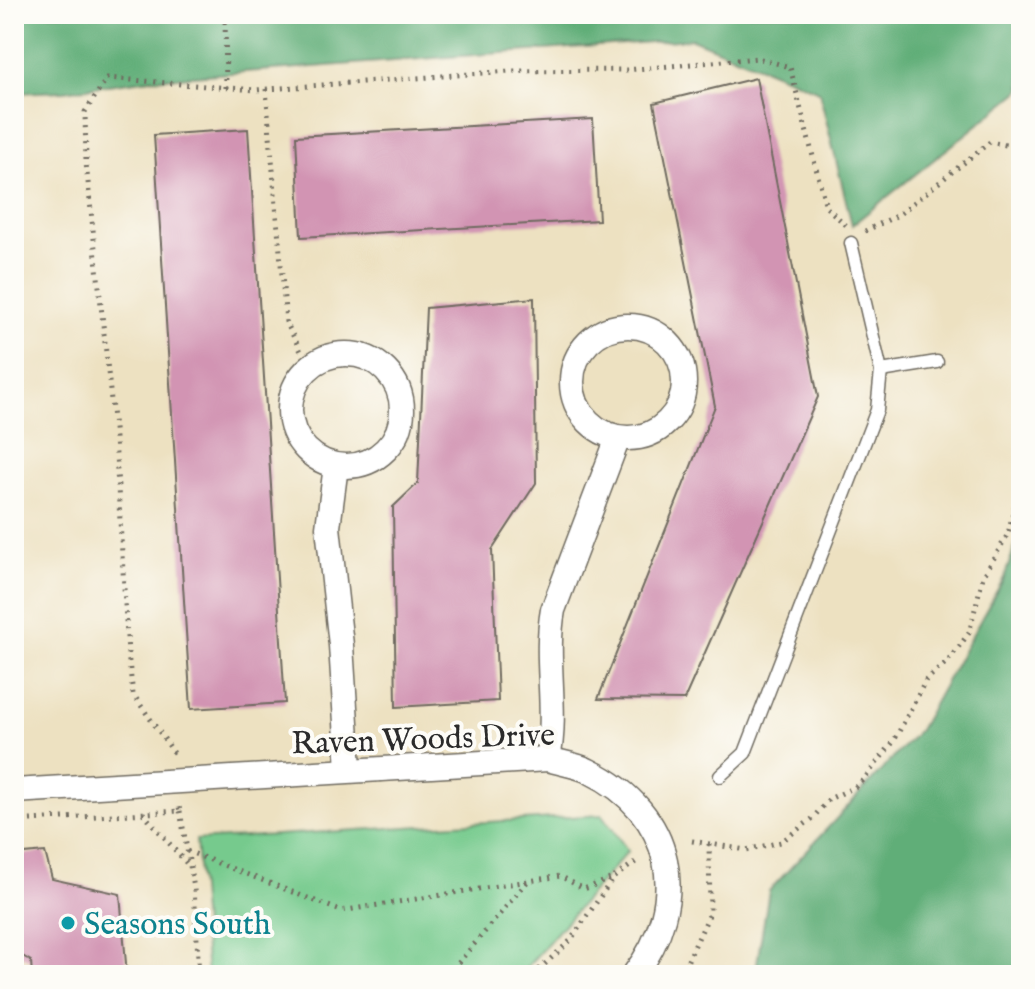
<svg xmlns="http://www.w3.org/2000/svg" width="1035" height="989" font-family="'IM FELL English',serif">
	<style>
		.green { fill: #76ca8d; stroke: #507a5c; stroke-width: 2 }
		.forest { fill: #60ae78; stroke: #466c52; stroke-width: 2 }
		.building { fill: #d294b3 }
		.lines { fill: none; stroke-linecap: round; stroke-linejoin: round }
		.lane-casing { stroke: #6f6b60; stroke-width: 15 }
		.street-casing { stroke: #6f6b60; stroke-width: 27 }
		.path { stroke: #6f6b60; stroke-width: 5; stroke-dasharray: 2 6; stroke-linecap: butt }
		.lane { stroke: #fff; stroke-width: 12 }
		.street { stroke: #fff; stroke-width: 24 }
		.culture-dot { fill: #0f9aa8; stroke: #fdfcf7; stroke-width: 3 }
		.labels { text-anchor: middle; stroke-width: 8; stroke-linejoin: round; paint-order: stroke }
		.street-label { font-size: 32px; fill: #2b2b2b; stroke: #fdfcf7 }
		.culture-label { font-size: 32px; fill: #0d838f; stroke: #fdfcf7; text-anchor: start }
	</style>
	<rect width="100%" height="100%" fill="#fdfcf7"/>
	<filter id="ink" filterUnits="userSpaceOnUse"><feTurbulence type="fractalNoise" baseFrequency=".0125" numOctaves="2"/><feDisplacementMap in="SourceGraphic" scale="16" xChannelSelector="R" yChannelSelector="G"/><feConvolveMatrix kernelMatrix="1 2 1 2 8 2 1 2 1" color-interpolation-filters="sRGB"/></filter>
	<filter id="wash" filterUnits="userSpaceOnUse"><feTurbulence type="fractalNoise" baseFrequency=".006" numOctaves="4" result="noise"/><feDisplacementMap in="SourceGraphic" scale="32" xChannelSelector="R" yChannelSelector="G"/><feGaussianBlur stdDeviation="1.8" result="paint"/><feColorMatrix in="noise" values="0 0 0 0 0 0 0 0 0 0 0 0 0 0 0 0 0 1.4 0 .05"/><feComposite in="paint" operator="in"/></filter>
	<g filter="url(#wash)">
		<rect width="100%" height="100%" fill="#ede1c1"/>
		<path class="green" d="M602,815L628,851L520,975H207L196,840Z"/>
		<g class="forest">
			<path d="M14,14H1021V90L852,225L819,91L692,39L151,79L64,91L14,93Z"/>
			<path d="M1021,530V972L755,975L769,891L919,730L1004,578Z"/>
		</g>
		<g id="blocks">
			<g class="building">
				<path d="M756,78L818,397L684,700L598,699L715,406L654,103Z"/>
				<path d="M593,119L599,220L301,237L296,136Z"/>
				<path d="M248,129L285,703L191,709L154,135Z"/>
				<path d="M534,298L536,483L492,550L498,701L396,707L393,507L418,483L426,308Z"/>
				<path d="M45,852L52,879L120,894L127,975H32L31,961L14,951V855Z"/>
			</g>
		</g>
	</g>
	<g filter="url(#ink)">
		<use href="#blocks" fill-opacity="0" stroke="#6f6b60" stroke-width="2"/>
		<g class="lines">
			<defs>
				<g id="lane">
					<path d="M881,371L937,362"/>
					<path d="M720,776L745,753L877,410L881,371L851,243"/>
				</g>
				<g id="street">
					<circle cx="628" cy="382" r="56"/>
					<circle cx="346" cy="410" r="56"/>
					<path d="M336,466L328,527L341,645L349,769"/>
					<path d="M548,759C558,710 544,659 553,610L618,438"/>
					<path d="M14,791L548,759C561,763 577,765 589,771C675,813 691,901 634,975"/>
				</g>
			</defs>
			<use href="#lane" class="lane-casing"/>
			<use href="#street" class="street-casing"/>
			<g class="path">
				<path d="M225,14L226,88"/>
				<path d="M266,89L286,322L309,367"/>
				<path d="M865,231L898,215L990,142L1021,148"/>
				<path d="M174,753L133,694L128,654L115,438L86,163L85,112L107,78L255,90L510,71L626,70L757,58L790,67L826,207L846,225"/>
				<path d="M180,811L194,888L199,975"/>
				<path d="M143,813L188,865"/>
				<path d="M14,821L180,811L179,807"/>
				<path d="M692,841L746,850L781,842L812,819L829,799L855,787L864,779L894,741L926,680L948,661L969,633L983,577L1008,534L1021,478"/>
				<path d="M187,851L341,911L560,876L584,889L613,878"/>
				<path d="M448,975L527,882"/>
				<path d="M533,975L570,941L613,878L637,861"/>
				<path d="M681,975L710,913L709,844"/>
			</g>
			<use href="#lane" class="lane"/>
			<use href="#street" class="street"/>
		</g>
	</g>
	<circle class="culture-dot" cx="68" cy="923" r="8"/>
	<g class="labels">
		<g class="street-label">
			<text transform="translate(423 738) rotate(-2)" y="11">Raven Woods Drive</text>
		</g>
		<g class="culture-label">
			<text x="84" y="934">Seasons South</text>
		</g>
	</g>
	<rect width="1035" height="989" fill="none" stroke="#fdfcf7" stroke-width="48"/>
</svg>
